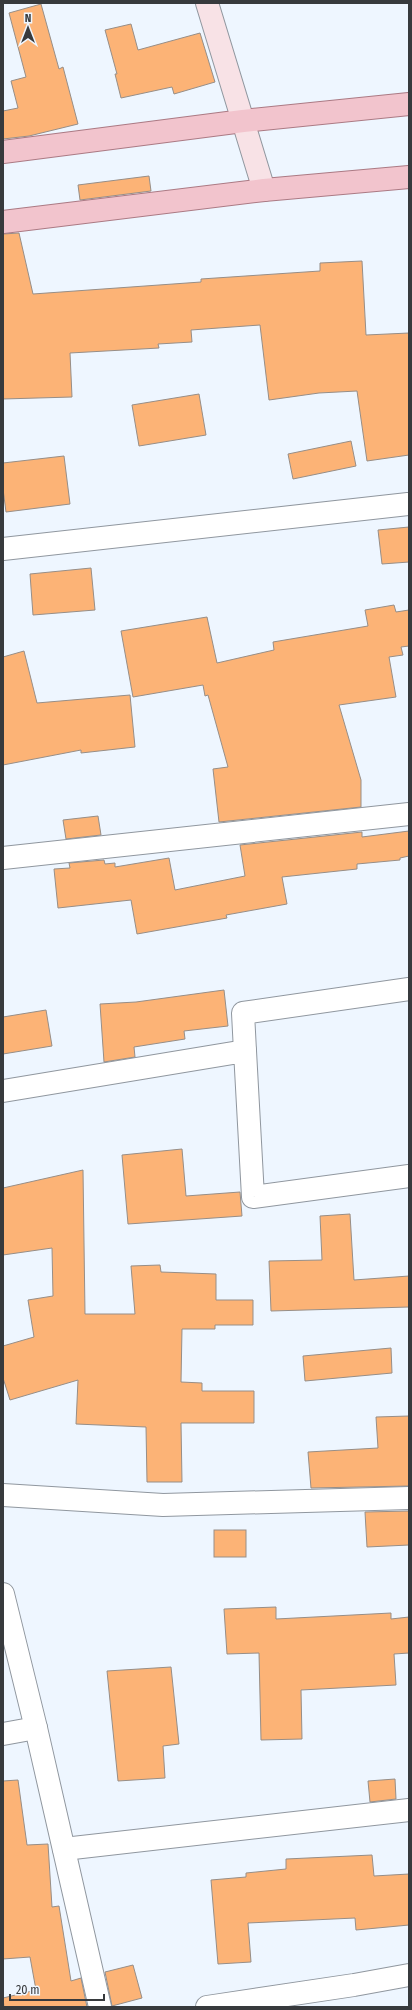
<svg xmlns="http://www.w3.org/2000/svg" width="412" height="2010" font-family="'Fira Sans Condensed',sans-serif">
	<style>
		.building { fill: #fcb376; stroke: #978e87 }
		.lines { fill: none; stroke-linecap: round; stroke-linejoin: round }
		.street-casing { stroke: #90979f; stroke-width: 24 }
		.secondary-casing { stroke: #90979f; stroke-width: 24 }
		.primary-casing { stroke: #ab7a84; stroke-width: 24 }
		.street { stroke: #fff; stroke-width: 22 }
		.secondary { stroke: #f8e2e6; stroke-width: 22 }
		.primary { stroke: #f2c4cd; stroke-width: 22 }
	</style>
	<rect width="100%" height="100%" fill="#eef6ff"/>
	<g class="building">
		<path d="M41,4L59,69L63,67L78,124L29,136L3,139V111L18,108L11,81L26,77L9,13Z"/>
		<path d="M131,24L138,50L200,33L215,82L174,94L172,87L121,98L115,74H117L105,30Z"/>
		<path d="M149,176L151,191L80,200L78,185Z"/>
		<path d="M19,233L33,294L201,282V279L320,271V263L362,261L366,335L409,333V455L367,461L357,391L319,393L269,400L260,325L191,330L192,342L158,344L159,348L70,353L72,397L3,399V234Z"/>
		<path d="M199,394L206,435L139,446L132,405Z"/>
		<path d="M351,441L356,466L293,479L288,454Z"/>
		<path d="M64,456L70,504L6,512L3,489V463Z"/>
		<path d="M409,527V562L382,564L378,530Z"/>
		<path d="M91,568L95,610L33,615L30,574Z"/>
		<path d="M394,605L396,612L409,610V646L401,647L403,655L389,657L396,697L339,705L361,780V807L219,822L213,769L228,767L208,695L205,696L203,685L133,697L121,631L207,617L217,663L274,650L273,642L368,626L365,610Z"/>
		<path d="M24,651L37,703L130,695L135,747L81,753V750L3,765V657Z"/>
		<path d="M98,816L101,835L66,839L63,820Z"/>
		<path d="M409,831V856L400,858V860L357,864V869L282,877L287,904L226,915L227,918L137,934L131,900L58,908L54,869L70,868L69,863L104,860L105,864L115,863V867L169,858L175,890L245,876L240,845L362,832V837Z"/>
		<path d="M224,990L228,1026L184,1031L185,1039L134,1047L135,1057L104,1062L100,1004L136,1002Z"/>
		<path d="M46,1010L52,1046L3,1054V1017Z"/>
		<path d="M182,1149L186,1196L240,1192L242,1216L128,1224L122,1155Z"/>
		<path d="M83,1170L85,1314H135L131,1266L160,1265L161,1272L216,1274V1300H253V1325H215V1329H182L181,1382L202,1383V1391H254V1423H181L182,1482H147L146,1427L76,1424L78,1380L10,1400L3,1378V1346L34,1337L28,1300L53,1296L52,1248L3,1255V1188Z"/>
		<path d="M350,1214L354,1280L409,1276V1307L271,1311L269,1261L322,1260L320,1216Z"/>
		<path d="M391,1348L392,1373L305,1381L303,1356Z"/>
		<path d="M409,1416V1486L311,1488L308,1452L378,1448L376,1417Z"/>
		<path d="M409,1511V1545L367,1547L365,1512Z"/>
		<rect x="214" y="1530" width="32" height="27"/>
		<path d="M276,1607V1619L391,1613V1619L409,1617V1653L394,1654L396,1685L301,1690L302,1739L261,1740L259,1653L227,1654L224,1609Z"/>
		<path d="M171,1667L179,1744L163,1746L165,1778L118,1781L107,1671Z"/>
		<path d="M395,1779L396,1799L370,1802L368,1781Z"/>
		<path d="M18,1780L27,1845L48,1844L52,1907L59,1906L71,1981L81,1978L87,2007H4L3,1998L36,1990L30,1957L3,1959V1781Z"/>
		<path d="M372,1855L374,1876L409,1874V1925L356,1930L355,1918L248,1923L251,1962L218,1964L211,1880L246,1877V1873L286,1869V1859Z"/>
		<path d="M133,1965L142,1998L112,2006L105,1972Z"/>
	</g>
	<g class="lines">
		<defs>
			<g id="street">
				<path d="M3,549L408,504"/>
				<path d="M3,858L409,814"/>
				<path d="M245,1051L243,1013L409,989"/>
				<path d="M3,1091L245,1051L253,1197L409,1176"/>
				<path d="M3,1495L163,1505L409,1498"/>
				<path d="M3,1594L36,1728L100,2007"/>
				<path d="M3,1734L36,1728"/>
				<path d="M64,1849L409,1810"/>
				<path d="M207,2007L354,1985L409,1975"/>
			</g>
			<path id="secondary" d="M207,3L264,190"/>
			<g id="primary">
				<path d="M3,152L243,121L409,104"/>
				<path d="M3,222L264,190L409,177"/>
			</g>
		</defs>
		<use href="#street" class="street-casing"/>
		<use href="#secondary" class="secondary-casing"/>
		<use href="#primary" class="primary-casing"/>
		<use href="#street" class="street"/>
		<use href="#secondary" class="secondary"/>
		<use href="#primary" class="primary"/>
	</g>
	<rect width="412" height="2010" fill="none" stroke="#373a3d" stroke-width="8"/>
	<g transform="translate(28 28)" stroke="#eef6ff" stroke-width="3" paint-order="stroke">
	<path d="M0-3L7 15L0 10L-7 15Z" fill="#373a3d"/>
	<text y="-6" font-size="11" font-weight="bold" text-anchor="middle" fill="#373a3d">N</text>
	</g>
	<path d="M10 1994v6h94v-6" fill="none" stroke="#373a3d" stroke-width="2"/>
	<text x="16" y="1994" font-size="12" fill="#373a3d" stroke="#eef6ff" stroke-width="3" paint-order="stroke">20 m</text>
</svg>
